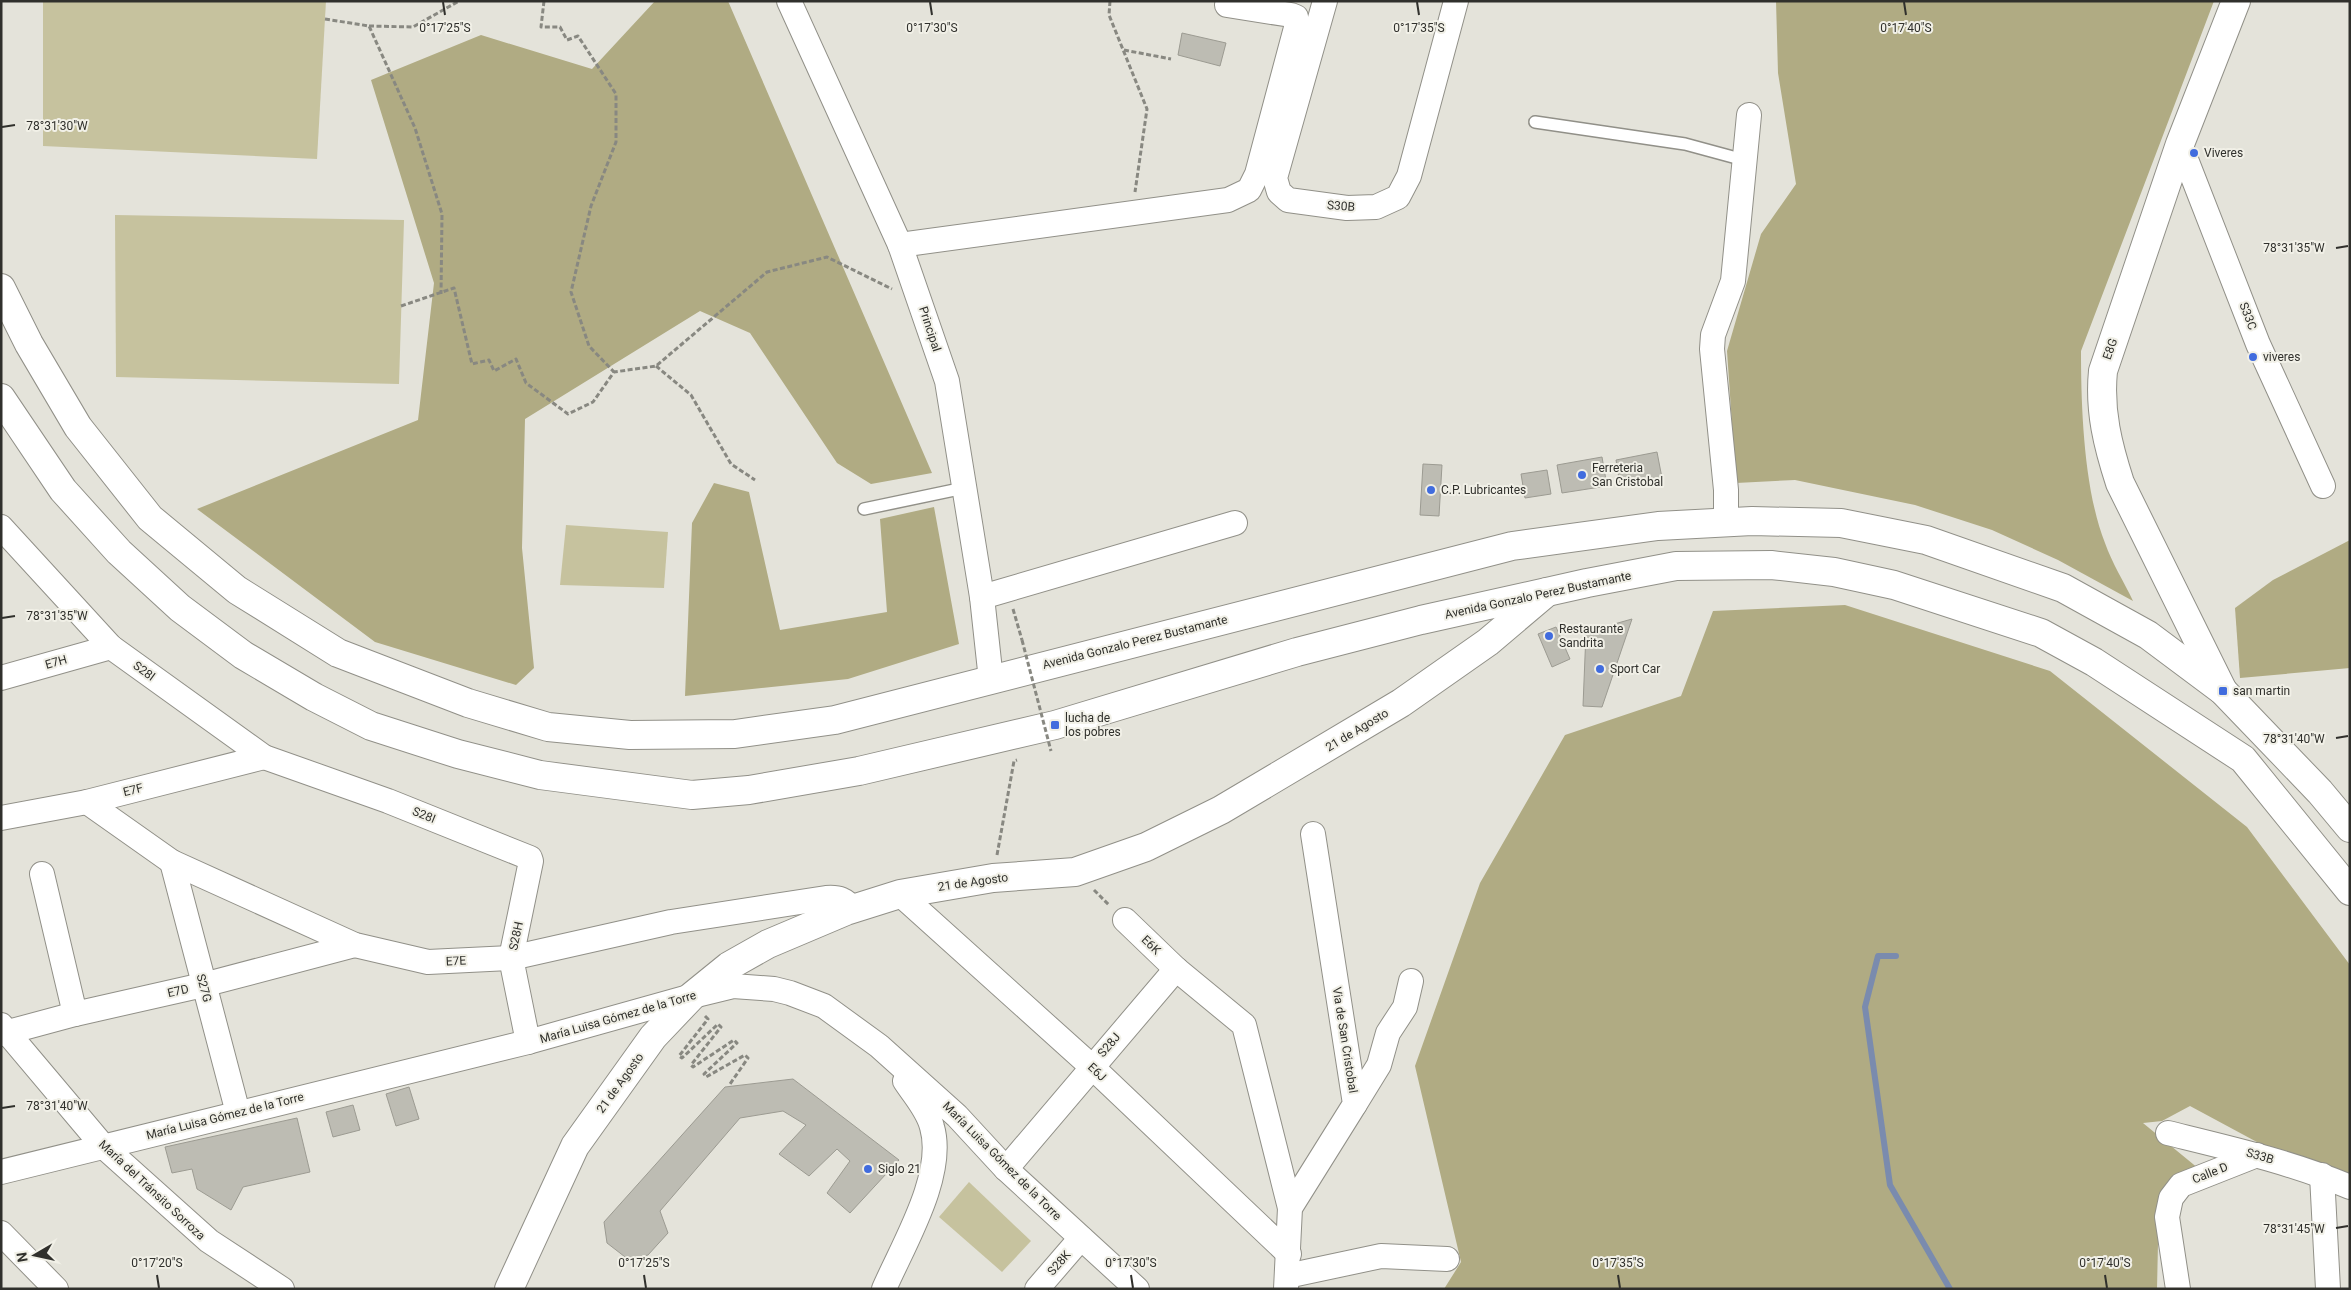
<svg xmlns="http://www.w3.org/2000/svg" width="2351" height="1290" font-family="Roboto,sans-serif">
	<style>
		.green { fill: #c6c29e }
		.forest { fill: #b0ab83 }
		.lines { fill: none; stroke-linecap: round; stroke-linejoin: round }
		.stream { stroke: #7a8bae; stroke-width: 6 }
		.building { fill: #bdbcb3; stroke: #9c9b92 }
		.service-casing { stroke: #919088; stroke-width: 14 }
		.minor-casing { stroke: #919088; stroke-width: 26 }
		.tertiary-casing { stroke: #919088; stroke-width: 30 }
		.primary-casing { stroke: #919088; stroke-width: 30 }
		.path { stroke: #888881; stroke-width: 3; stroke-dasharray: 5 2.5; stroke-linecap: butt }
		.service { stroke: #fff; stroke-width: 11 }
		.minor { stroke: #fff; stroke-width: 24 }
		.tertiary { stroke: #fff; stroke-width: 28 }
		.primary { stroke: #fff; stroke-width: 28 }
		.path-bridge { stroke: #888881; stroke-width: 3; stroke-dasharray: 5 2.5; stroke-linecap: butt }
		.ticks { fill: none; stroke: #30302c; stroke-width: 2 }
		.poi-dot { fill: #416cde; stroke: #f1f0e7; stroke-width: 2 }
		.labels { text-anchor: middle; stroke-width: 4; stroke-linejoin: round; paint-order: stroke }
		.poi-label { font-size: 12px; fill: #30302c; stroke: #f1f0e7; text-anchor: start }
		.street-label { font-size: 12px; fill: #30302c; stroke: #f1f0e7 }
		.ticks-label { font-size: 12px; text-anchor: middle; fill: #30302c; stroke: #f1f0e7; stroke-width: 4; stroke-linejoin: round; paint-order: stroke }
	</style>
	<rect width="100%" height="100%" fill="#e4e3da"/>
	<g class="green">
		<path d="M43,1H326L317,159L43,146Z"/>
		<path d="M115,215L404,220L399,384L116,377Z"/>
		<path d="M566,525L668,532L664,588L560,585Z"/>
		<path d="M969,1182L1031,1241L1002,1272L939,1217Z"/>
	</g>
	<g class="forest">
		<path d="M655,1H728L932,473L871,484L837,463L750,333L700,311L525,419L522,548L534,668L516,685L375,642L197,509L418,420L434,283L371,80L481,35L592,69Z"/>
		<path d="M1776,1H2214L2081,351C2081,408 2084,490 2105,543C2112,563 2124,582 2133,601L2058,560L1992,530L1915,505L1795,480L1736,483L1727,351L1761,234L1796,184L1778,73Z"/>
		<path d="M714,483L749,492L780,630L887,612L880,519L934,507L959,644L848,679L685,696L692,523Z"/>
		<path d="M2350,540V668L2240,678L2235,608L2273,580Z"/>
		<path d="M1845,605L2050,671L2247,827L2350,965V1192L2190,1106L2162,1121L2143,1123L2210,1178L2159,1197L2157,1289H1444L1461,1262L1415,1066L1480,883L1565,735L1681,696L1713,611Z"/>
	</g>
	<g class="lines">
		<path class="stream" d="M1896,956H1878L1865,1007L1890,1185L1950,1289"/>
	</g>
	<g class="building">
		<path d="M1182,33L1226,43L1220,66L1178,55Z"/>
		<path d="M1657,452L1662,478L1620,485L1616,460Z"/>
		<path d="M1602,457L1607,486L1562,493L1557,465Z"/>
		<path d="M1423,464L1442,465L1439,516L1420,515Z"/>
		<path d="M1547,470L1551,494L1525,498L1521,474Z"/>
		<path d="M1632,619L1602,707L1583,706L1586,632Z"/>
		<path d="M1556,627L1570,659L1552,667L1538,634Z"/>
		<path d="M793,1079L899,1160L850,1213L827,1193L850,1161L837,1149L809,1176L779,1154L806,1125L783,1111L740,1118L660,1211L668,1233L648,1255L629,1260L607,1243L604,1222L725,1087Z"/>
		<path d="M409,1087L419,1119L396,1126L386,1094Z"/>
		<path d="M353,1105L360,1130L333,1137L326,1112Z"/>
		<path d="M297,1118L310,1172L243,1187L231,1210L197,1189L192,1169L172,1173L165,1147Z"/>
	</g>
	<g class="lines">
		<defs>
			<g id="service">
				<path d="M1535,122L1685,144L1744,160"/>
				<path d="M864,509L964,488"/>
			</g>
			<g id="minor">
				<path d="M789,1L900,245L947,381L982,597L991,680"/>
				<path d="M1325,1L1275,178L1279,192L1288,200L1347,208L1376,207L1398,197L1409,176L1456,1"/>
				<path d="M2180,144L2258,344L2323,486"/>
				<path d="M900,245L1228,200L1249,190L1257,174L1297,24L1296,17L1291,15L1227,5"/>
				<path d="M1726,523V490L1712,349L1713,335L1733,281L1749,115"/>
				<path d="M1,527L111,647L264,757L388,801L530,858L531,861L511,958L528,1042"/>
				<path d="M982,597L1235,523"/>
				<path d="M1,678L111,647"/>
				<path d="M87,802L172,862L355,945L428,962L511,958L671,922L826,898C839,897 845,899 854,910"/>
				<path d="M1,818L87,802L264,757"/>
				<path d="M172,862L238,1113"/>
				<path d="M42,874L75,1014"/>
				<path d="M900,894L1091,1066L1289,1254"/>
				<path d="M1125,920L1176,969L1244,1025L1290,1208"/>
				<path d="M1,1025L103,1146L209,1241L282,1289"/>
				<path d="M1,1034L75,1014L203,985L355,945"/>
				<path d="M1355,1104L1379,1065L1388,1033L1405,1007L1411,981"/>
				<path d="M2168,1133C2229,1148 2291,1162 2350,1187"/>
				<path d="M1006,1169L1176,969"/>
				<path d="M1,1172L528,1042L692,996L733,986L774,989L790,993L824,1006L879,1046L957,1116L1006,1169L1137,1289"/>
				<path d="M2322,1175L2328,1289"/>
				<path d="M1,1233L56,1289"/>
				<path d="M1287,1276L1381,1256L1447,1259"/>
				<path d="M884,1289C903,1245 946,1175 932,1127C928,1110 914,1095 905,1081"/>
				<path d="M1037,1289L1081,1238"/>
				<path d="M1286,1289L1290,1208L1355,1104L1313,834"/>
				<path d="M2178,1289L2167,1217L2171,1198L2181,1185L2257,1155"/>
			</g>
			<g id="tertiary">
				<path d="M2223,691L2120,483C2108,446 2099,411 2103,371L2180,144L2236,1"/>
				<path d="M509,1289L575,1146L653,1037L692,996L729,966L768,944L846,911L900,894L993,878L1075,872L1146,847L1221,810L1401,703L1488,642L1547,592"/>
			</g>
			<g id="primary">
				<path d="M1,288L29,344L78,427L150,518L237,590L338,653L468,703L548,727L630,735L735,734L835,720L1512,546L1658,526L1752,521L1841,523L1926,540L2063,588L2148,635L2223,691L2320,792L2350,828"/>
				<path d="M1,398L63,490L119,552L180,608L243,655L314,697L371,726L458,754L540,775L692,795L749,790L859,771L1055,725L1297,652L1421,620L1587,583L1676,566L1771,565L1834,572L1894,585L2041,633L2094,662L2243,759L2350,891"/>
			</g>
		</defs>
		<use href="#service" class="service-casing"/>
		<use href="#minor" class="minor-casing"/>
		<use href="#tertiary" class="tertiary-casing"/>
		<use href="#primary" class="primary-casing"/>
		<g class="path">
			<path d="M544,1L541,27H560L567,40L578,36L616,94V142L591,206L571,292L589,346L614,372"/>
			<path d="M1110,1L1109,15L1147,109L1135,192"/>
			<path d="M325,19L369,26L415,128L442,214L441,294"/>
			<path d="M369,26L413,27L459,1"/>
			<path d="M1124,50L1171,59"/>
			<path d="M401,306L454,288L472,364L489,360L494,371L516,359L526,383L568,414L593,402L614,372L656,366L767,272L827,257L892,289"/>
			<path d="M656,366L691,395L731,464L755,480"/>
			<path d="M1013,609L1022,640"/>
			<path d="M997,855L1014,761L1017,760"/>
			<path d="M1094,890L1109,905"/>
			<path d="M705,1016L708,1019L679,1056L682,1058L718,1024L721,1027L691,1065L693,1067L734,1040L737,1043L704,1074L706,1077L745,1055L748,1058L730,1084"/>
		</g>
		<use href="#service" class="service"/>
		<use href="#minor" class="minor"/>
		<use href="#tertiary" class="tertiary"/>
		<use href="#primary" class="primary"/>
		<path class="path-bridge" d="M1022,640L1051,751"/>
	</g>
	<path class="ticks" d="M443,2L445,15M930,2L932,15M1417,2L1419,15M1904,2L1906,15M2,127L15,125M2336,248L2348,246M2,618L15,616M2336,738L2348,736M2,1108L15,1106M2336,1228L2348,1226M157,1275L159,1288M644,1275L646,1288M1131,1275L1133,1288M1618,1275L1620,1288M2105,1275L2107,1288"/>
	<g class="poi-dot">
		<circle cx="2194" cy="153" r="5"/>
		<circle cx="2253" cy="357" r="5"/>
		<circle cx="1582" cy="475" r="5"/>
		<circle cx="1431" cy="490" r="5"/>
		<circle cx="1549" cy="636" r="5"/>
		<circle cx="1600" cy="669" r="5"/>
		<rect x="2218" y="686" width="10" height="10" rx="2.5"/>
		<rect x="1050" y="720" width="10" height="10" rx="2.5"/>
		<circle cx="868" cy="1169" r="5"/>
	</g>
	<g class="labels">
		<g class="poi-label">
			<text x="2204" y="157">Viveres</text>
			<text x="2263" y="361">viveres</text>
			<text x="1592" y="472">Ferreteria<tspan x="1592" dy="14">San Cristobal</tspan></text>
			<text x="1441" y="494">C.P. Lubricantes</text>
			<text x="1559" y="633">Restaurante<tspan x="1559" dy="14">Sandrita</tspan></text>
			<text x="1610" y="673">Sport Car</text>
			<text x="2233" y="695">san martin</text>
			<text x="1065" y="722">lucha de<tspan x="1065" dy="14">los pobres</tspan></text>
			<text x="878" y="1173">Siglo 21</text>
		</g>
		<g class="street-label">
			<text transform="translate(1341 206) rotate(4)" y="4">S30B</text>
			<text transform="translate(2248 316) rotate(69)" y="4">S33C</text>
			<text transform="translate(930 329) rotate(72)" y="4">Principal</text>
			<text transform="translate(2110 349) rotate(-71)" y="4">E8G</text>
			<text transform="translate(1538 595) rotate(-12)" y="4">Avenida Gonzalo Perez Bustamante</text>
			<text transform="translate(1135 642) rotate(-14)" y="4">Avenida Gonzalo Perez Bustamante</text>
			<text transform="translate(56 662) rotate(-16)" y="4">E7H</text>
			<text transform="translate(144 671) rotate(36)" y="4">S28l</text>
			<text transform="translate(1357 730) rotate(-31)" y="4">21 de Agosto</text>
			<text transform="translate(133 790) rotate(-14)" y="4">E7F</text>
			<text transform="translate(424 815) rotate(22)" y="4">S28I</text>
			<text transform="translate(973 882) rotate(-8)" y="4">21 de Agosto</text>
			<text transform="translate(516 936) rotate(-78)" y="4">S28H</text>
			<text transform="translate(1151 945) rotate(44)" y="4">E6K</text>
			<text transform="translate(456 961) rotate(-3)" y="4">E7E</text>
			<text transform="translate(204 988) rotate(75)" y="4">S27G</text>
			<text transform="translate(178 991) rotate(-13)" y="4">E7D</text>
			<text transform="translate(618 1017) rotate(-16)" y="4">María Luisa Gómez de la Torre</text>
			<text transform="translate(1345 1040) rotate(81)" y="4">Via de San Cristobal</text>
			<text transform="translate(1109 1045) rotate(-49)" y="4">S28J</text>
			<text transform="translate(1097 1072) rotate(43)" y="4">E6J</text>
			<text transform="translate(620 1083) rotate(-54)" y="4">21 de Agosto</text>
			<text transform="translate(225 1116) rotate(-14)" y="4">María Luisa Gómez de la Torre</text>
			<text transform="translate(2260 1156) rotate(16)" y="4">S33B</text>
			<text transform="translate(1002 1161) rotate(45)" y="4">María Luisa Gómez de la Torre</text>
			<text transform="translate(2210 1173) rotate(-22)" y="4">Calle D</text>
			<text transform="translate(152 1190) rotate(43)" y="4">María del Tránsito Sorroza</text>
			<text transform="translate(1059 1263) rotate(-49)" y="4">S28K</text>
		</g>
	</g>
	<g class="ticks-label">
		<text x="445" y="32">0°17'25"S</text>
		<text x="932" y="32">0°17'30"S</text>
		<text x="1419" y="32">0°17'35"S</text>
		<text x="1906" y="32">0°17'40"S</text>
		<text x="57" y="130">78°31'30"W</text>
		<text x="2294" y="252">78°31'35"W</text>
		<text x="57" y="620">78°31'35"W</text>
		<text x="2294" y="743">78°31'40"W</text>
		<text x="57" y="1110">78°31'40"W</text>
		<text x="2294" y="1233">78°31'45"W</text>
		<text x="157" y="1267">0°17'20"S</text>
		<text x="644" y="1267">0°17'25"S</text>
		<text x="1131" y="1267">0°17'30"S</text>
		<text x="1618" y="1267">0°17'35"S</text>
		<text x="2105" y="1267">0°17'40"S</text>
	</g>
	<rect width="2351" height="1290" fill="none" stroke="#30302c" stroke-width="5"/>
	<g transform="translate(35 1255) rotate(261)" stroke="#f1f0e7" stroke-width="4" paint-order="stroke">
	<path d="M0-4L9 19L0 12L-9 19Z" fill="#30302c"/>
	<text y="-8" font-size="14" font-weight="bold" text-anchor="middle" fill="#30302c">N</text>
	</g>
</svg>
